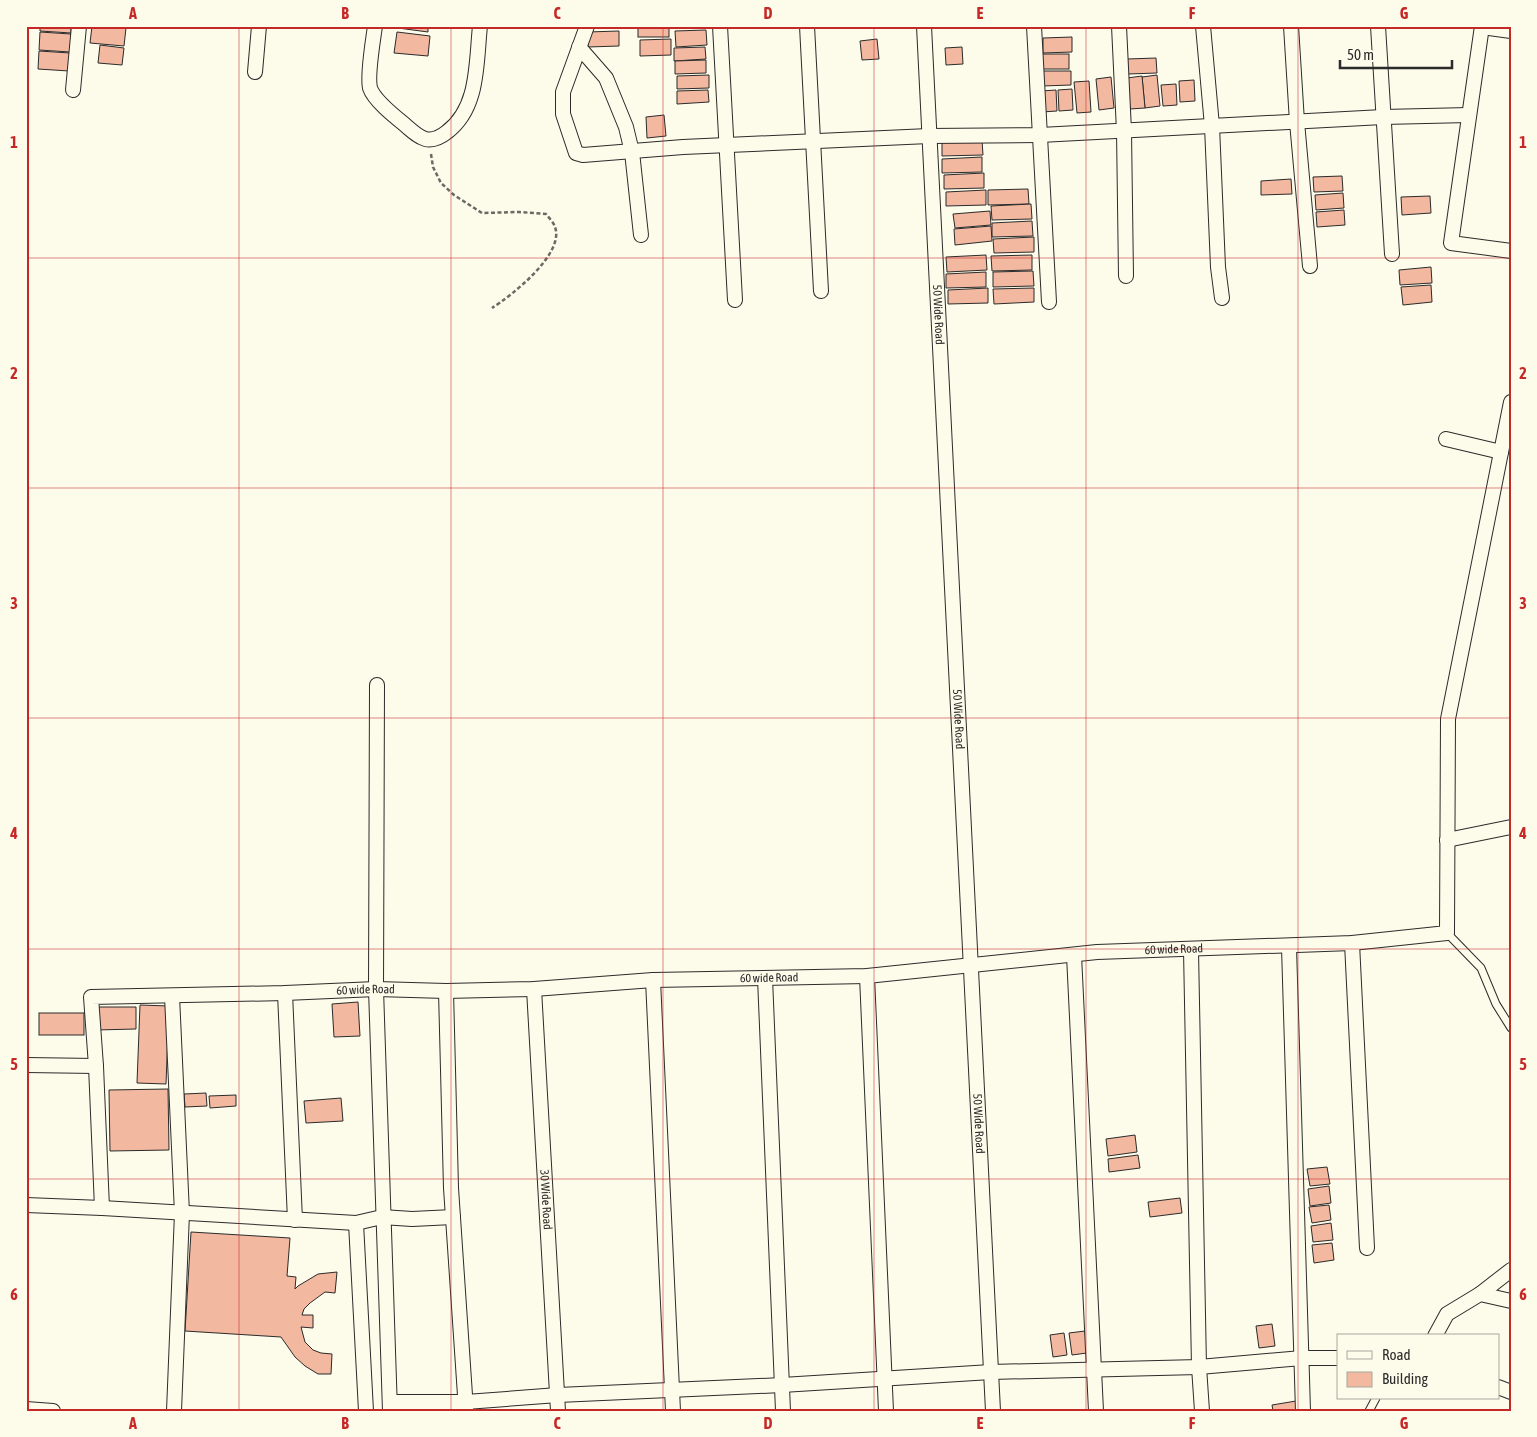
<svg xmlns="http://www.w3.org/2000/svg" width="1537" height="1437" font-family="'Asap Condensed',sans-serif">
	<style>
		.building { fill: #f2b8a0; stroke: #2b2b2b }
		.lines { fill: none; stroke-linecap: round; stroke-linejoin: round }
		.lane-casing { stroke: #2b2b2b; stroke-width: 9 }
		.street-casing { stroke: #2b2b2b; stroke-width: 16 }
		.path { stroke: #6a6964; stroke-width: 2.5; stroke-dasharray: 4 2.5; stroke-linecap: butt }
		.lane { stroke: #fdfbea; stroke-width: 7 }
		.street { stroke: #fdfbea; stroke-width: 14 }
		.grid { fill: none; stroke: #c62828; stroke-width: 1; stroke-opacity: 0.55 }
		.labels { text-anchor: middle; stroke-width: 4; stroke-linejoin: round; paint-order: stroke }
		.street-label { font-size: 12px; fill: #2b2b2b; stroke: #fdfbea }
		.neatline { fill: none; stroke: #c62828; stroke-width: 2 }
		.grid-label { font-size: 16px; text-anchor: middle; font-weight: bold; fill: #c62828 }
	</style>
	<rect width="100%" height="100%" fill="#fdfbea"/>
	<g class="building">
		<path d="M40,26H71V33L40,31Z"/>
		<path d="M92,26L126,28L124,46L90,43Z"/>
		<path d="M398,26H428V32L398,28Z"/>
		<rect x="638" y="26" width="31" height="11"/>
		<path d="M706,30L707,45L676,47L675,31Z"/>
		<path d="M619,31V46L588,47L587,32Z"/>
		<path d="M40,32L71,34L70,52L39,50Z"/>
		<path d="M397,32L430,36L428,56L394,53Z"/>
		<path d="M1072,37V52L1043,53V38Z"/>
		<path d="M671,39V55L640,56V40Z"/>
		<path d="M877,39L879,59L862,60L860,41Z"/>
		<path d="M100,45L124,48L122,65L98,63Z"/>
		<path d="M705,47L706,59L674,61V48Z"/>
		<path d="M962,47L963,64L946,65L945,48Z"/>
		<path d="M39,51L70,53L69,71L38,69Z"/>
		<rect x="1040" y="54" width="29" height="15"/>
		<path d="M1156,58L1157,73L1128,74L1127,59Z"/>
		<path d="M706,60V73L675,74V61Z"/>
		<path d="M1042,71H1071V85L1042,86Z"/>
		<path d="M709,75V88L677,89V76Z"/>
		<path d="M1157,75L1160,106L1145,108L1142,77Z"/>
		<path d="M1142,76L1145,108L1130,109L1127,78Z"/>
		<path d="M1111,77L1114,108L1099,110L1096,79Z"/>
		<path d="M1194,80L1195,101L1180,102L1179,81Z"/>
		<path d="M1089,81L1091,112L1077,113L1074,82Z"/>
		<path d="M1176,84L1177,105L1163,106L1161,85Z"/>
		<path d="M1072,89L1073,110L1059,111L1058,90Z"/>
		<path d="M708,90L709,102L677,104V91Z"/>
		<path d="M1056,90L1057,111L1042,112L1041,91Z"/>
		<path d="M664,115L666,136L647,138L646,117Z"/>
		<path d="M982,140L983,155L942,156V142Z"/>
		<path d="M982,157V172L942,173V159Z"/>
		<path d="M984,173V188L944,189V175Z"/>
		<path d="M1342,176L1343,191L1314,192L1313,177Z"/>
		<path d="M1291,179L1292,194L1261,195V181Z"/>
		<path d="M1028,189L1029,204L988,205V190Z"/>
		<path d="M986,190V205L946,206V192Z"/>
		<path d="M1343,193L1344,208L1316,210L1315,195Z"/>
		<path d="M1430,196L1431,213L1402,215L1401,197Z"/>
		<path d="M1031,204L1032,219L992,220L991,206Z"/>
		<path d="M1344,210L1345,225L1317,227L1316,212Z"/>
		<path d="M990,211L991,225L955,228L953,214Z"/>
		<path d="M1032,221L1033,236L992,237V223Z"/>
		<path d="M991,226L992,241L955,245L954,229Z"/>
		<path d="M1034,237V252L994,253L993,239Z"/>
		<path d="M986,255L987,270L947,272L946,257Z"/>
		<path d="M1032,255V270L992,271L991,256Z"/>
		<path d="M1431,267L1432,283L1400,285L1399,270Z"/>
		<path d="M1033,271L1034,286L993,287V272Z"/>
		<path d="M986,272V287L946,288V274Z"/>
		<path d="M1431,285L1432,302L1403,305L1401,287Z"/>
		<path d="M988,288V303L948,304V290Z"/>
		<path d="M1034,288V302L994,304L993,289Z"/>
		<path d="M358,1002L360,1036L334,1037L332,1004Z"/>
		<path d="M140,1005L169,1006L166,1084L137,1083Z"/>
		<path d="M96,1007H136V1029L96,1030Z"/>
		<rect x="39" y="1013" width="45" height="22"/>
		<path d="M168,1089L169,1150L110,1151L109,1090Z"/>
		<path d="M206,1093L207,1106L185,1107L184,1094Z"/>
		<path d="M236,1095V1106L210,1108L209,1096Z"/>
		<path d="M341,1098L343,1121L306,1123L304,1101Z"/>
		<path d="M1135,1135L1137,1152L1108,1156L1106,1139Z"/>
		<path d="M1138,1155L1140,1168L1109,1172L1108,1159Z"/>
		<path d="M1327,1167L1330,1184L1310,1186L1307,1169Z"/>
		<path d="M1329,1186L1331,1203L1310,1206L1308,1189Z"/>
		<path d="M1180,1198L1182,1213L1150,1217L1148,1202Z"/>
		<path d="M1329,1205L1331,1220L1312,1223L1309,1207Z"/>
		<path d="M1331,1223L1333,1240L1313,1242L1311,1226Z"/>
		<path d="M191,1232L290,1238L287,1276L296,1277L295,1289L298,1286L318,1274L337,1272L335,1293L325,1292L310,1303L304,1309L302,1315H313V1328L301,1327L305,1342L313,1350L321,1353L332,1354L331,1374H318L305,1366L295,1357L281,1337L185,1331Z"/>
		<path d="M1332,1243L1334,1260L1314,1263L1312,1245Z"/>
		<path d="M1272,1324L1275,1346L1259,1348L1256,1326Z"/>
		<path d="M1085,1331L1087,1353L1072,1355L1069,1333Z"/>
		<path d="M1064,1333L1067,1355L1053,1357L1050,1335Z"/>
		<path d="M1296,1401L1297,1411H1273L1272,1405Z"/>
	</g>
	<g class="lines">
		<defs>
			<g id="lane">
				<path d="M1447,933L1481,968L1496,1004L1511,1028"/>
				<path d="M1369,1411L1376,1398"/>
			</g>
			<g id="street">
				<path d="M375,26C373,41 367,75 370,88C374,100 394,116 404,124C419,137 428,147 447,132C479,108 476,63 480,26"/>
				<path d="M587,26L563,92V114L576,153L583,155L683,147L929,136L1040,135L1383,117L1469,115"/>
				<path d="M720,26L735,300"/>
				<path d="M807,26L821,291"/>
				<path id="s1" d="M924,26L993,1411"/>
				<path d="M1034,26L1049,302"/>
				<path d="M1119,26L1124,131L1126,276"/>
				<path d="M1203,26L1212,126L1218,267L1222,298"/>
				<path d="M1291,26L1297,122L1310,266"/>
				<path d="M1378,26L1392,254"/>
				<path d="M1482,26L1451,243L1511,251"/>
				<path d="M1482,27L1511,31"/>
				<path d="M579,47L606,78L626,127L632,152L641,235"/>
				<path d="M255,72L259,26"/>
				<path d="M73,90L79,26"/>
				<path d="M1446,439L1501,452"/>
				<path d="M377,685L376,989L390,1411"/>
				<path d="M1447,840L1511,827"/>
				<path d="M1352,943L1367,1248"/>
				<path d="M1289,947L1303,1411"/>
				<path d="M1191,950L1199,1367L1202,1411"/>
				<path d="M1074,955L1096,1411"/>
				<path d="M867,976L886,1411"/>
				<path d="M765,978L783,1411"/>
				<path d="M653,980L673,1411"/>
				<path id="s2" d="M534,989L558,1411"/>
				<path d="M446,991L451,1188L466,1410"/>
				<path d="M285,993L295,1220"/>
				<path d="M172,996L182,1213L174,1411"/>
				<path d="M26,1065L96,1066"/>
				<path d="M26,1205L102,1208L356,1223L382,1217L412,1219L453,1217"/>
				<path id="s3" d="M102,1208L96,1066L91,997L285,993L376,989L446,991L534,989L653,980L867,976L1097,952L1352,943L1447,933L1448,719L1511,402"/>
				<path d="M356,1223L366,1411"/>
				<path d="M1480,1294L1511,1270"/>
				<path d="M1435,1336L1447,1314L1480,1294L1511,1301"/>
				<path d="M1498,1387L1511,1392"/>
				<path d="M390,1402H466L558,1395L782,1385L991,1372L1199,1367L1302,1358H1338"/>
				<path d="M26,1409L53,1411"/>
			</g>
		</defs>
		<use href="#lane" class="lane-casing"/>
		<use href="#street" class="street-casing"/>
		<path class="path" d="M431,154L433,167L441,183L454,195L482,213L519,212L546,214C549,218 554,223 555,227C565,254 511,296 492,308"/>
		<use href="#lane" class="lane"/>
		<use href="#street" class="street"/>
	</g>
	<path class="grid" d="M239,26V1411M451,26V1411M663,26V1411M874,26V1411M1086,26V1411M1298,26V1411M26,258H1511M26,488H1511M26,718H1511M26,949H1511M26,1179H1511"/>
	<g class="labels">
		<g class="street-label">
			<text dy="4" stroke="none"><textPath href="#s1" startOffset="289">50 Wide Road</textPath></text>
			<text dy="4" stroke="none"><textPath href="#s1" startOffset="694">50 Wide Road</textPath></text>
			<text dy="4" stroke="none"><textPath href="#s3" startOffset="1296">60 wide Road</textPath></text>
			<text dy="4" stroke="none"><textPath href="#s3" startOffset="890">60 wide Road</textPath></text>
			<text dy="4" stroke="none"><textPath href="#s3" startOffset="486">60 wide Road</textPath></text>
			<text dy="4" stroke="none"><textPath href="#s1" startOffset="1099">50 Wide Road</textPath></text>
			<text dy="4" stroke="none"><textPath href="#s2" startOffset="211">30 Wide Road</textPath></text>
		</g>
	</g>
	<rect width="1537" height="1437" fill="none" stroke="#fdfbea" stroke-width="55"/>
	<rect x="1337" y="1334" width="162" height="65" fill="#fdfbea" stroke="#a9a89e"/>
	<rect x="1347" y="1351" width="25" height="8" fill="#fdfbea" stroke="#a9a89e"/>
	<text x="1382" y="1360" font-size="15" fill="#2b2b2b">Road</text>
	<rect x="1347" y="1372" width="25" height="15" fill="#f2b8a0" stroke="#a9a89e"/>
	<text x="1382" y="1384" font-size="15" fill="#2b2b2b">Building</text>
	<path d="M1340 60v8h112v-8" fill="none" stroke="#2b2b2b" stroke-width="2.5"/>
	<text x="1347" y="60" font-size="15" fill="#2b2b2b" stroke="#fdfbea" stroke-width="4" paint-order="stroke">50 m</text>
	<rect x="28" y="28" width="1482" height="1382" class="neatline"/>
	<g class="grid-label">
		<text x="133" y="19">A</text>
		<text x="345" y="19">B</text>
		<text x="557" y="19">C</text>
		<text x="768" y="19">D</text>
		<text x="980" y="19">E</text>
		<text x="1192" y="19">F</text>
		<text x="1404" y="19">G</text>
		<text x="14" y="148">1</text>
		<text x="1523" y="148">1</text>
		<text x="14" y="379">2</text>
		<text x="1523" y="379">2</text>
		<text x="14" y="609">3</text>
		<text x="1523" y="609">3</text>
		<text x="14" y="839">4</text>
		<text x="1523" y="839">4</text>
		<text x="14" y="1070">5</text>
		<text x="1523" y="1070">5</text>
		<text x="14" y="1300">6</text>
		<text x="1523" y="1300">6</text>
		<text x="133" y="1429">A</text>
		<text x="345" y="1429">B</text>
		<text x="557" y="1429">C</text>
		<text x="768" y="1429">D</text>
		<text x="980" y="1429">E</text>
		<text x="1192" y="1429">F</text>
		<text x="1404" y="1429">G</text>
	</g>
</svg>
